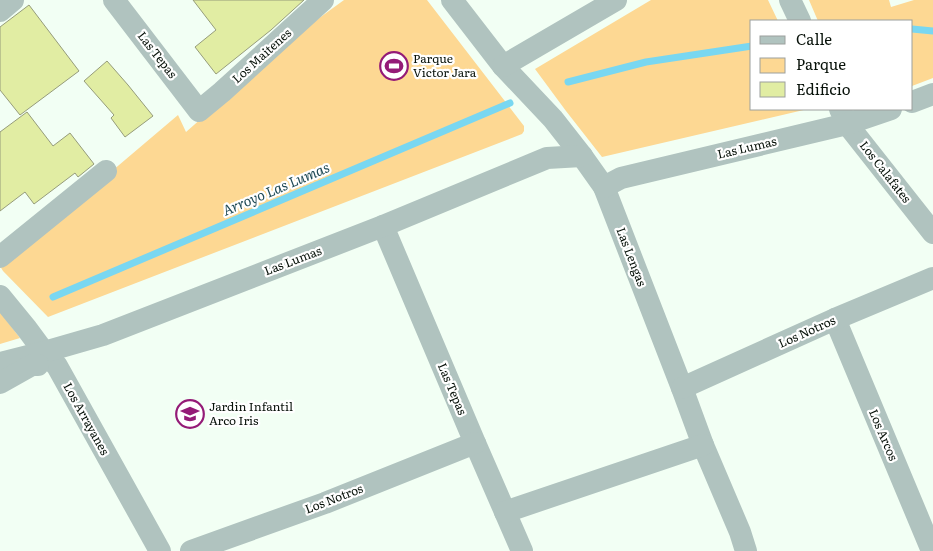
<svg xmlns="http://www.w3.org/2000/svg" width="933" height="551" font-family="Literata,serif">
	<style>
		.green { fill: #fdd893 }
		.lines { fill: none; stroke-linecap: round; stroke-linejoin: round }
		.stream { stroke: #79d7f1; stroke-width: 7 }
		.building { fill: #e1eda3; stroke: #969c7b }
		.minor { stroke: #b0c3bf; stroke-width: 22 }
		.labels { text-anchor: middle; stroke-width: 4.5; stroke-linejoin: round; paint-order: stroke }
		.street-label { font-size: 12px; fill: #071109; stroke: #fff }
		.poi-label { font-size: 12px; fill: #071109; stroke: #fff; text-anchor: start }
		.water-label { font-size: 14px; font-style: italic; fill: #204a55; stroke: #fff }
	</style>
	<rect width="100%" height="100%" fill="#f2fff4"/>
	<g class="green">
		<path d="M344,0H427L524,126V131L522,134L48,317L3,271L0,266L178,115L186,132L300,32Z"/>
		<path d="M651,0H768L778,21H752V109H808L602,157L566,111L535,69Z"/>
		<path d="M809,0H889L891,7L914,0H933V78L912,86V21H818Z"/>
		<path d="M0,312L20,338L0,344Z"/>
	</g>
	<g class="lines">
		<g class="stream">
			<path d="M912,29L933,31"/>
			<path d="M568,82L646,62L752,46"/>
			<path d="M53,297L510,103"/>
		</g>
	</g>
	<g class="building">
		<path d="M193,0H304L271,30L216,74L195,47L216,30Z"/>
		<path d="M29,5L79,71L20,115L0,90V27Z"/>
		<path d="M107,61L128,85L153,116L125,137L111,118L114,115L84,81Z"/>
		<path d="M27,112L53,146L70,133L94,164L78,177L75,173L34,204L25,192L0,211V132Z"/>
	</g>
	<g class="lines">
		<g class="minor">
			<path d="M114,0L199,111L222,92L323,0"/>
			<path d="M452,0L503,66L553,119L582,156L604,187L682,388L703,445L740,532L746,551"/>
			<path d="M790,0L800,21"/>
			<path d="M0,11L13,0"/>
			<path d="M503,66L616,0"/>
			<path d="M912,102L933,94"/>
			<path d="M840,109L847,124L933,233"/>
			<path d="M604,187L621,178L847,124L891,109"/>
			<path d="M383,226L475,443L522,551"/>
			<path d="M0,257L106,171"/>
			<path d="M0,296L27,329L44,352L57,366L160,551"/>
			<path d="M835,319L932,551"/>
			<path d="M0,363L44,352L103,335L383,226L547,158L582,156"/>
			<path d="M0,383L32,365H38"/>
			<path d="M682,388L835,319L933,278"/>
			<path d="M505,512L703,445"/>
			<path d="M191,551L325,503L475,443"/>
		</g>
	</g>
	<defs>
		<symbol id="stadium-ring" viewBox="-11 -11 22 22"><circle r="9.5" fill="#fff" stroke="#941b77" stroke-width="1.5"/><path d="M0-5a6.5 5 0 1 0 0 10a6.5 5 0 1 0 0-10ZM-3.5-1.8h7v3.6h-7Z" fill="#941b77"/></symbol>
		<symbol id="school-ring" viewBox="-11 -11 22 22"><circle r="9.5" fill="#fff" stroke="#941b77" stroke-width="1.5"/><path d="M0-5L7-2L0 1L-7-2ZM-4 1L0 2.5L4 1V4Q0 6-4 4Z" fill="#941b77"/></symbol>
	</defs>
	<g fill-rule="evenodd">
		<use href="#stadium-ring" x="378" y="50" width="32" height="32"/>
		<use href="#school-ring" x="174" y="398" width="32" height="32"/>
	</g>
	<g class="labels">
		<g class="street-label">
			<text transform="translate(157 55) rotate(52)" y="4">Las Tepas</text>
			<text transform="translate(262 56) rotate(-42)" y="4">Los Maitenes</text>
			<text transform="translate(747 148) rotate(-13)" y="4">Las Lumas</text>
			<text transform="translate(885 172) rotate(52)" y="4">Los Calafates</text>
			<text transform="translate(631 257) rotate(69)" y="4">Las Lengas</text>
			<text transform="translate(293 261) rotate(-21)" y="4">Las Lumas</text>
			<text transform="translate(807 332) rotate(-24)" y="4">Los Notros</text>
			<text transform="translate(452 389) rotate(67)" y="4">Las Tepas</text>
			<text transform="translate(86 419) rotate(61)" y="4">Los Arrayanes</text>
			<text transform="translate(883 435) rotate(67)" y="4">Los Arcos</text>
			<text transform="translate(334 499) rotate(-21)" y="4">Los Notros</text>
		</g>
		<g class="poi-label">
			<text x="413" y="63">Parque<tspan x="413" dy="14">Victor Jara</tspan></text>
			<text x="209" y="411">Jardin Infantil<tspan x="209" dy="14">Arco Iris</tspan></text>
		</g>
		<g class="water-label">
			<text transform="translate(276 189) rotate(-23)" y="5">Arroyo Las Lumas</text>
		</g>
	</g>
	<rect x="750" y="20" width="162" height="90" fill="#ffffff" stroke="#9ca09d"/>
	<rect x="760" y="36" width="25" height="8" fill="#b0c3bf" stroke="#9ca09d"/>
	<text x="796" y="45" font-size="15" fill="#071109">Calle</text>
	<rect x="760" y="58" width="25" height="15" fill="#fdd893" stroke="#9ca09d"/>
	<text x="796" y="70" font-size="15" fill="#071109">Parque</text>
	<rect x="760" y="82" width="25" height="15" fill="#e1eda3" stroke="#9ca09d"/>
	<text x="796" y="95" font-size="15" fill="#071109">Edificio</text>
</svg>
